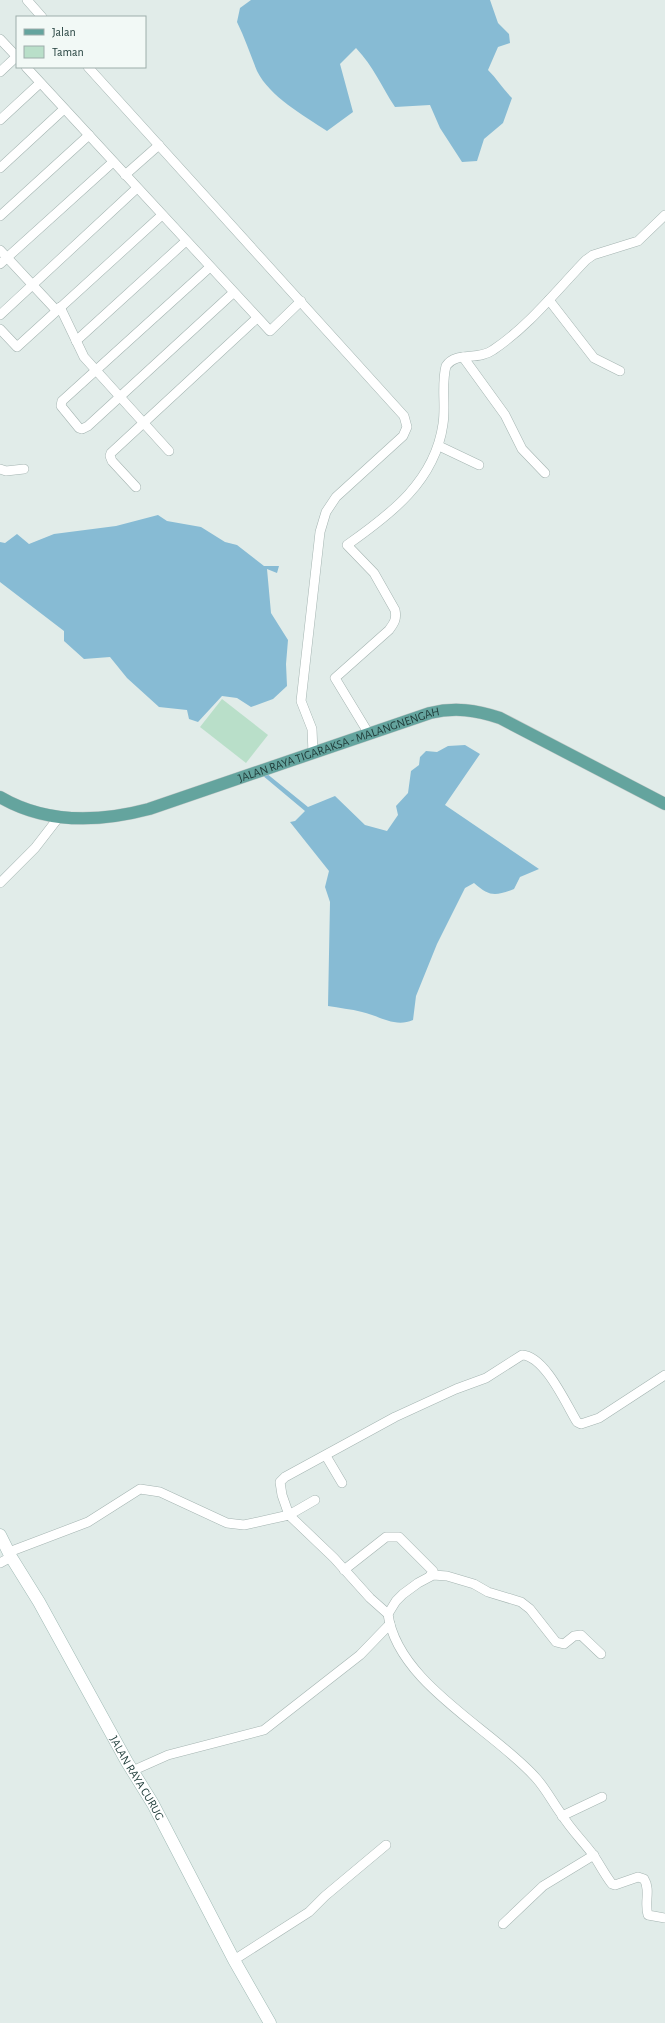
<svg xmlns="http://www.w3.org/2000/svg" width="665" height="2023" font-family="'Alegreya Sans',sans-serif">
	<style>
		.green { fill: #b9dfc9 }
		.water { fill: #87bbd4 }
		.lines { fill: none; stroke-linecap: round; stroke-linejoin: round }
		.street-casing { stroke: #a4b4b1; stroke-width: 10 }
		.secondary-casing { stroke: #9fb9b4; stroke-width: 13 }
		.primary-casing { stroke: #c1c9c8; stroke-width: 13 }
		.street { stroke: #fff; stroke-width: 9 }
		.secondary { stroke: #fff; stroke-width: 12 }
		.primary { stroke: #64a49e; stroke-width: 12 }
		.labels { text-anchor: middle; stroke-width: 3.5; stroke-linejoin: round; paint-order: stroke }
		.street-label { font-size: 12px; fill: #213e3b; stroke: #f2f9f6 }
	</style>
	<rect width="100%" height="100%" fill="#e1ece9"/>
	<path class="green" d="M222,699L268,735L246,763L200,727Z"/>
	<g class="water">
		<path d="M251,0H490L498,23L509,34L510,43L498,47L488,70C497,79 503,89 512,98L503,123L484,139L477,161L462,162L440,128L430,105L395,107C381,86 374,67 356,48L340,64L353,112L327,131C303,115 270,97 257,71C250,54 245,38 237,22L240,8Z"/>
		<path d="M158,515L167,521L201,527L225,542L237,545L264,566H279L277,573L267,569L271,613L288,640L286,664L287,686L273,699L251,707L237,698L222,696L198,722L189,719L187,710L159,707L127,678L110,657L84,659L64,641V631L0,582V542L5,543L17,534L29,544L54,534L116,526Z"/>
		<path d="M465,745L480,754L445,805L539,869L520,877L514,889C495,896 490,897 474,883L465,888L437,944L416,996L413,1020C395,1028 380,1016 362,1012C351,1009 339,1008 328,1006L330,902L325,887L329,871L290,822L295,821L305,811L262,775L266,773L308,807L335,796L365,825L387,831L398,815L396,806L408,793L411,771L419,765L420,757L426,751L437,752L448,746Z"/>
	</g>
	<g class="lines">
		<defs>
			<g id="street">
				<path d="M27,0L42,17"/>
				<path d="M0,39L17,57"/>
				<path d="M26,67L270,331L301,301"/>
				<path d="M88,67L404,416L407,427L403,436L336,497L326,512L320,532L301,701L312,729L313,753"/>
				<path d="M0,72L16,57"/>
				<path d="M0,120L40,83"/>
				<path d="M0,168L64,109"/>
				<path d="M125,175L159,145"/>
				<path d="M0,216L89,135"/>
				<path d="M0,250L56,310"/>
				<path d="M0,264L113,162"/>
				<path d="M210,267L62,401L61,406L79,428L82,429L88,426L233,293"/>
				<path d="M549,300L594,358L620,371"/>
				<path d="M60,307L84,357L169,451"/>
				<path d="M0,315L137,188"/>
				<path d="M0,329L17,347L162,215"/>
				<path d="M76,341L186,241"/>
				<path d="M463,357L505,415L522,449L545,473"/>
				<path d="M439,446L479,465"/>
				<path d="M0,469L6,471L24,469"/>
				<path d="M136,487L112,461L110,456L111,453L257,318"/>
				<path d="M369,734L335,678L389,630C394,623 397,619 395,610L374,573L347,545C391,514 435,481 443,424C446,405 441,385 446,366C456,351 478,361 493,350C529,326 556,291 586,260L593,255L638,241L665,215"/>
				<path d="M0,883L35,848L59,817"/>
				<path d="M326,1456L342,1483"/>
				<path d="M315,1500L289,1515L282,1495L280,1482L285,1477L395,1417L456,1389L486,1378L522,1355C545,1356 566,1404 577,1422L581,1424L599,1418L665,1375"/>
				<path d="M9,1552L88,1522L140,1489L160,1492L227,1523L244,1525L289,1515L334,1558L370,1598L388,1614C397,1683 494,1730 536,1778C546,1789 553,1803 562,1815C571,1830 584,1842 594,1856C600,1865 605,1875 612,1884L615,1885L638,1877L644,1879C651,1890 644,1902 648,1915L665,1918"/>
				<path d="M0,1563L11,1557"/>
				<path d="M344,1570L386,1537H399L433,1571L430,1576"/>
				<path d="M388,1614L396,1601L403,1594L418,1583L433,1575L447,1576L474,1584L488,1592L521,1602L530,1609L556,1642L564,1644L574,1636L581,1635L601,1654"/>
				<path d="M132,1771L168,1755L264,1730L360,1655L390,1624"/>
				<path d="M562,1816L602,1797"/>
				<path d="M503,1924L543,1886L594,1855"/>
				<path d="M234,1960L309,1912L325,1896L386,1845"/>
			</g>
			<g id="secondary">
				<path id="s1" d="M0,1535L11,1557L39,1602L127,1762L153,1804L234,1960L270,2023"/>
			</g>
			<g id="primary">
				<path id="s2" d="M0,797C46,824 100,822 149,809L430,713C455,707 476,710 500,718L665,804"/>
			</g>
		</defs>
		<use href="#street" class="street-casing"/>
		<use href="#secondary" class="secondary-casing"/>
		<use href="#primary" class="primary-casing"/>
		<use href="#street" class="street"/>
		<use href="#secondary" class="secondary"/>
		<use href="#primary" class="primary"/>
	</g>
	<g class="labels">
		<g class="street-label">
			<text dy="4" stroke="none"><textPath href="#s2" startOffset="354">JALAN RAYA TIGARAKSA - MALANGNENGAH</textPath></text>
			<text dy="4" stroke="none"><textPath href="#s1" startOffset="279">JALAN RAYA CURUG</textPath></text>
		</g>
	</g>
	<rect x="16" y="16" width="130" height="52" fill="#f2f9f6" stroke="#9eaeab"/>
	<rect x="24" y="29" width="20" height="6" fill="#64a49e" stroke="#9eaeab"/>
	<text x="52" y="36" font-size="12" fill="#213e3b">Jalan</text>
	<rect x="24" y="46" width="20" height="12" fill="#b9dfc9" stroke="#9eaeab"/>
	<text x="52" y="56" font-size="12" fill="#213e3b">Taman</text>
</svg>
